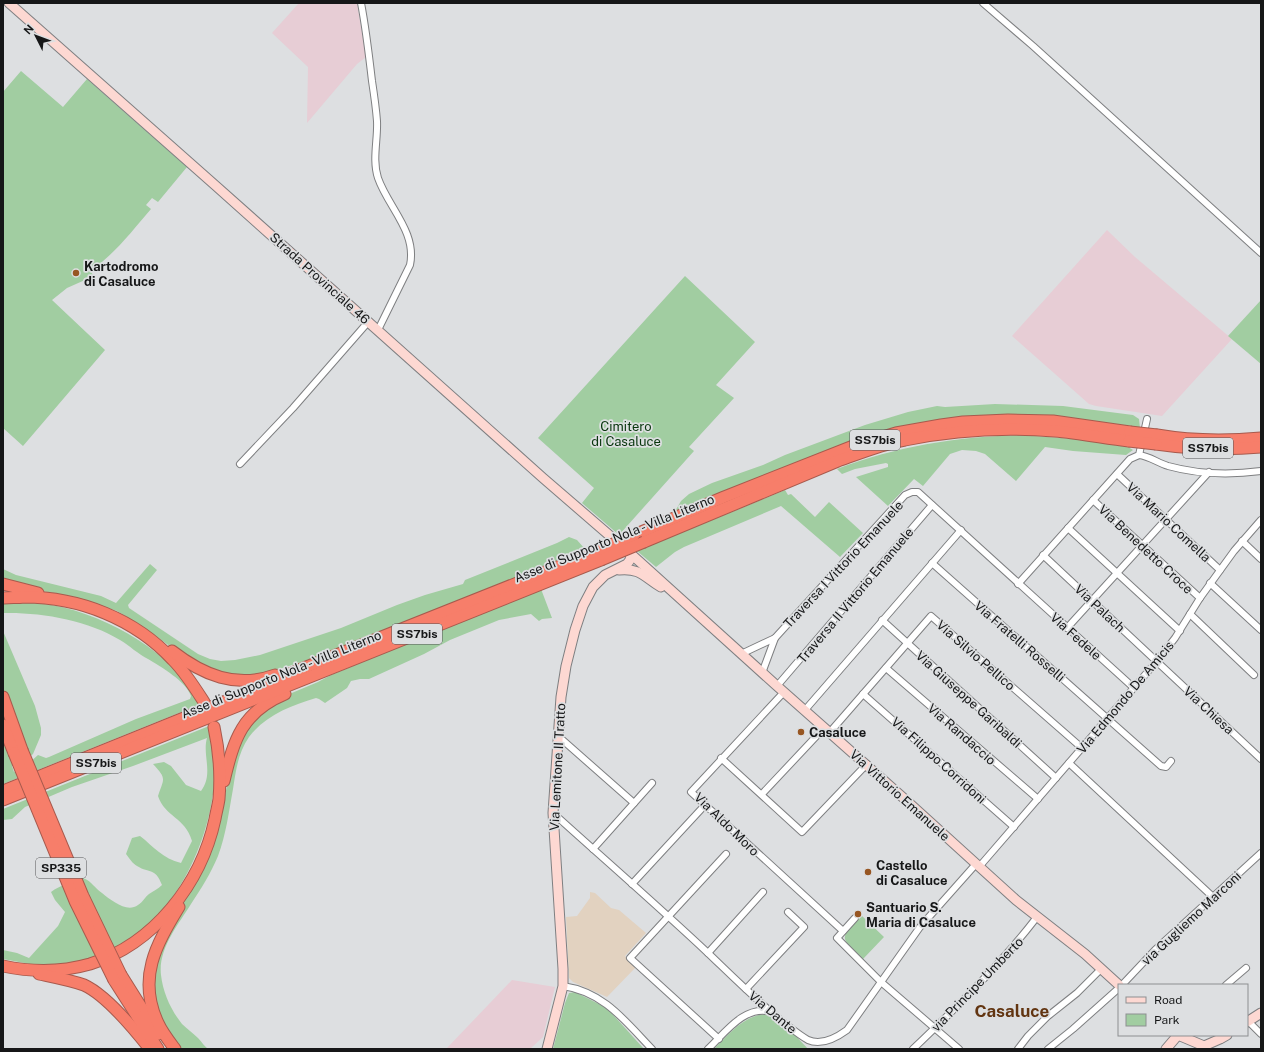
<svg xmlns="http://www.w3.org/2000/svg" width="1264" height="1052" font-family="'Public Sans',sans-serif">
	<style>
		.industrial { fill: #e7cdd5 }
		.education { fill: #e2d2c0 }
		.green { fill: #a1cda1 }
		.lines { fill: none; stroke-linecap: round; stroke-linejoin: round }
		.street-casing { stroke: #7e7f81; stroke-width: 8 }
		.secondary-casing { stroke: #7e7f81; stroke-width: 11 }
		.highway-casing { stroke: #a85a4d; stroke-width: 13 }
		.street { stroke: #fff; stroke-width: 6 }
		.secondary { stroke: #fdd8d2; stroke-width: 9 }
		.highway { stroke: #f77e6a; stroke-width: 11 }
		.highway-bridge-casing { stroke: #a85a4d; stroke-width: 13; stroke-linecap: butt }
		.highway-bridge { stroke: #f77e6a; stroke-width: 11 }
		.poi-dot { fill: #975622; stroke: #dddfe1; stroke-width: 1.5 }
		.labels { text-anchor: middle; stroke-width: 3.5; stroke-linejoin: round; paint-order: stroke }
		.shield { fill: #dddfe1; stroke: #525354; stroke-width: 1 }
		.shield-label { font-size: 12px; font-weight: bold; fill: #161718 }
		.poi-label { font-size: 13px; font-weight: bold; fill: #161718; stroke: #dddfe1; text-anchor: start }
		.street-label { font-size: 13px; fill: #161718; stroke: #dddfe1 }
		.park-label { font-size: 13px; fill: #08360d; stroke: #dddfe1 }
		.district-label { font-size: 17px; font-weight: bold; fill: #623511; stroke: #dddfe1 }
	</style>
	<rect width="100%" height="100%" fill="#dddfe1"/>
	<g class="industrial">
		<path d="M299,3H357L366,57L357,64L307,123L308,67L272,33Z"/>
		<path d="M1107,230L1135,257L1232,339L1162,416L1096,406L1089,404L1012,336Z"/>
		<path d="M512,980L555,987L543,1037L530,1049H446Z"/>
	</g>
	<path class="education" d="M590,892L595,893L611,908L619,910L646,933L625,956L636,967L607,997L573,982L569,978L566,917L577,916L590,898Z"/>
	<g class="green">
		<path d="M21,71L63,107L87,79L187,167L158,202L152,198L146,205L151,209C132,231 114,255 90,271L94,276L67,288L52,300L105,350L23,446L3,428V92Z"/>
		<path d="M685,276L755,342L716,385L734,398L689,447L694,451L619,535L582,503L594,488L538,438Z"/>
		<path d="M1261,300V364L1228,336Z"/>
		<path d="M995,404L1063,406L1133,415L1139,419L1140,428L1053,416L1022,415L988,416L674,513L681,501L689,494L712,483L763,465L785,455L865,425L908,412L937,406L945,407Z"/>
		<path d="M1021,435L1075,439L1128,447L1133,450L1126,455L1073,451L1045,447L1016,481L985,454L976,451L962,450L950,454L923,486L914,479L888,506L856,477L888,467V464L886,463L855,469L842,474L837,469C899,446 955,437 1021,435Z"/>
		<path d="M785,490L788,495L791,494L815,517L829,502L863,533L840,557L781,506L684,547L675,552L656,567L637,551Z"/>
		<path d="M569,537L577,540L585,549L343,648L265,674L230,677L186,658L142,626L117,611L75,597L31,589L3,581V569L16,575L101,596L116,603L150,564L157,570L128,605L129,608L198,654L210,659L221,661L235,660L260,655L341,628L397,605L425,595L463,584L465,580L557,543Z"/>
		<path d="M541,589L552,618L542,619L539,621L531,614L499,620L450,640L424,654L369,679H360L351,681L347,688L325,703L319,699L316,698C290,706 266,715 249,737C238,753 236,770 233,789C229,811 226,835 218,856C211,873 201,889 191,904C178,925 158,949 161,975C163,993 171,1010 182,1024C187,1029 193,1033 198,1038C202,1042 204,1046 208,1049H181L165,1025L158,1011L153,994L154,959L182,904L198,876L218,826L236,746L259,713L287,695L318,682L331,675Z"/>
		<path d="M3,603C65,596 138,630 180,674C188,683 194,694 201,704L3,784V631L35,706L41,728V735L33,754L26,760L12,766L14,772L28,764L38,755L46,758L49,757L136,719L190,699L191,696C186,681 161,667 148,659C138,654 130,646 120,640C88,620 40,612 3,613Z"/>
		<path d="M209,726C212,746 216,766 214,786C207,855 163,938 93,959C88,961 81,961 75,962C67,963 59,965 51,965C35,966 19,962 3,959V950L17,953L29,958L58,926L65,912L55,900L51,892C60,885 73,882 83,878C93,882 94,888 102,893C112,901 127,913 138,905C143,902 145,897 149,894C153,891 158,889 162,885C155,867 150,874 137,866C133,864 129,858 126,854L132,838L140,836C153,846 163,859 181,863L192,841C185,817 165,817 158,796C164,778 167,779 153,764L164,762L171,766L186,785L201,791C214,774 202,755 207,738L133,766L72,787L25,807L12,819L3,820V809Z"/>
		<path d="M862,916L884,937L863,959C840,936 838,940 862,916Z"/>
		<path d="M575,992L607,1008L644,1049H553L565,1003L569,993Z"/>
		<path d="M764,1014C779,1017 798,1038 808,1049H714C728,1035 742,1017 764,1014Z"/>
	</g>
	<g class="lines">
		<defs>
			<g id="street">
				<path d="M361,3C366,29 369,55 372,81C374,94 376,108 377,121C378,139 372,160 378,178C388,207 417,232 410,265L378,330"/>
				<path d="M983,3L1033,46L1261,253"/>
				<path d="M1139,455C1149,456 1158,463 1168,466C1197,474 1231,475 1261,471"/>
				<path d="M240,464L293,408L369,321"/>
				<path d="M1117,474L1220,570"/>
				<path d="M1093,500L1200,598"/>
				<path d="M1068,528L1180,631"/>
				<path d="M1242,541L1261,559"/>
				<path d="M1043,555L1261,759"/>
				<path d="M932,563L1161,766L1166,767L1171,761"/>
				<path d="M1210,583L1261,630"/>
				<path d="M1018,584L1130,459L1139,455L1147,419"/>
				<path d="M1190,614L1254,675"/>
				<path d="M882,620L1056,778"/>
				<path d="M1067,628L1209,472"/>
				<path d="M741,654L775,638"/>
				<path d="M886,668L1038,799"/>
				<path d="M762,673L775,638L905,495L912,492H918L1134,688"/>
				<path d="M777,686L932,505"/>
				<path d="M784,692L691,792L843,931"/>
				<path d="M863,694L1014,827"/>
				<path d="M805,710L961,530"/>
				<path d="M830,732L931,616L1082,748"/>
				<path d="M558,736L634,803"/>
				<path d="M721,758L802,832L867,764"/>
				<path d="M1069,763L1213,897"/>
				<path d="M762,794L824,728"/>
				<path d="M553,813C605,860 658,906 709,954C733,977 757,1001 783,1022C791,1028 799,1035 808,1040C821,1046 836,1038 847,1030L920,927L976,864"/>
				<path d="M593,849L652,783"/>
				<path d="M979,867L1157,661L1175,638L1200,598L1234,551L1261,520"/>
				<path d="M632,884L705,805"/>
				<path d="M855,918L837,938L881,982L959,1049"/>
				<path d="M708,953L763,892"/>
				<path d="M1122,985L1155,950L1261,853"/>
				<path d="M1226,985L1246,968"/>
				<path d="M563,986C604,992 625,1021 652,1049"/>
				<path d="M746,989L804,927L788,912"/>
				<path d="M1248,1021L1261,1034"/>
				<path d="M719,1039L630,958L726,854"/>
				<path d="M708,1049C724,1034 745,1004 771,1012"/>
				<path d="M913,1049C957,1007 1000,965 1037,917"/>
				<path d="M1018,1049L1028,1036L1048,1016L1077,993L1101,969"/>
				<path d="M1048,1049L1073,1029L1119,988"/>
			</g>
			<g id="secondary">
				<path d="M9,3L216,186L543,478L631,554L777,686L908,802L1016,900L1085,954L1119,985"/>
				<path d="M619,570C641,568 644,577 661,587"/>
				<path d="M1247,1022L1261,1013"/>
				<path d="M1178,1035L1204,1046L1220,1039L1227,1035"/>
				<path d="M547,1049L563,986V969L553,813L561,697L566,666L575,630L583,606L593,587L605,575L627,564L630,560L631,554"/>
				<path d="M1166,1049L1178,1035"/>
			</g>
			<g id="highway">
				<path d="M1157,435C1192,441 1227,441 1261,438"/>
				<path d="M1156,444C1191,449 1226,450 1261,447"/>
				<path d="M634,535L724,497L853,446L896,433L941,425L963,422L1008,420L1053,421L1130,432"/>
				<path d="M644,542L838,461C860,453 882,444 905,440C954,430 1004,427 1054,431C1079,433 1104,438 1129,441"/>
				<path d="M3,584L38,593"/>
				<path d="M3,598C10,597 17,598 24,597C80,597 135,619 173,660C185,672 195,688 204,702"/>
				<path d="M172,651C203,675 236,689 275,675"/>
				<path d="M3,697L22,750"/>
				<path d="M3,725L14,753"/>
				<path d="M224,781C234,739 242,712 285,694"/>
				<path d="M3,791L273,682L301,669L595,552"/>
				<path d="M3,800L601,560"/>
				<path d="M3,966C31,972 62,972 90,964C154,944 201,884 215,819C216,813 218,806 219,799C221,775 219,750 214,727"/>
				<path d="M39,974C53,977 69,980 84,985C106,995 135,1030 150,1049"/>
				<path d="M121,975L158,1034"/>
				<path d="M114,980L158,1049"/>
				<path d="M175,1049C169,1041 162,1032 158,1023C137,978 156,945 179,907"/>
			</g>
		</defs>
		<use href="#street" class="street-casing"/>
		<use href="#secondary" class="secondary-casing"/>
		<use href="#highway" class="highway-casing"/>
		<use href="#street" class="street"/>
		<use href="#secondary" class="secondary"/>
		<use href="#highway" class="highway"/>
		<defs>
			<g id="highway-bridge">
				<path d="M1130,432L1157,435"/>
				<path d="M1129,441L1156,444"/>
				<path d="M595,552L634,535"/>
				<path d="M601,560L644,542"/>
				<path d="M22,750L83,896L121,975"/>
				<path d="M14,753L75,901L114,980"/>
			</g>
		</defs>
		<use href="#highway-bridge" class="highway-bridge-casing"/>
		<use href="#highway-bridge" class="highway-bridge"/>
	</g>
	<g class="poi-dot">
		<circle cx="76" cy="273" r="4"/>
		<circle cx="801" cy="732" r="4"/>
		<circle cx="868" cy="872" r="4"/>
		<circle cx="858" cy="914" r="4"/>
	</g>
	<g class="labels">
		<g class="shield">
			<rect x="850" y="430" width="50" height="20" rx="3"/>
			<rect x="1183" y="438" width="50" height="20" rx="3"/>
			<rect x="392" y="624" width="50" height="20" rx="3"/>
			<rect x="71" y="753" width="50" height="20" rx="3"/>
			<rect x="36" y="858" width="50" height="20" rx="3"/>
		</g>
		<g class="shield-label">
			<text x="875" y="444">SS7bis</text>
			<text x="1208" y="452">SS7bis</text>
			<text x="417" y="638">SS7bis</text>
			<text x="96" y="767">SS7bis</text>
			<text x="61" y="872">SP335</text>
		</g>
		<g class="poi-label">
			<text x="84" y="271">Kartodromo<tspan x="84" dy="15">di Casaluce</tspan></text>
			<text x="809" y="737">Casaluce</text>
			<text x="876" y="870">Castello<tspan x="876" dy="15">di Casaluce</tspan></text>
			<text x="866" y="912">Santuario S.<tspan x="866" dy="15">Maria di Casaluce</tspan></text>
		</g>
		<g class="street-label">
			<text transform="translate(320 278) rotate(42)" y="5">Strada Provinciale 46</text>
			<text transform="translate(1169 522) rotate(43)" y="5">Via Mario Comella</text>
			<text transform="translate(614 538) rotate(-22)" y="5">Asse di Supporto Nola - Villa Literno</text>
			<text transform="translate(1146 549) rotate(43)" y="5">Via Benedetto Croce</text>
			<text transform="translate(843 564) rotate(-47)" y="5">Traversa I Vittorio Emanuele</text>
			<text transform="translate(855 595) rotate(-50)" y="5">Traversa II Vittorio Emanuele</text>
			<text transform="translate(1100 608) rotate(43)" y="5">Via Palach</text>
			<text transform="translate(1076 636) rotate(42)" y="5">Via Fedele</text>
			<text transform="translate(1020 641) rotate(41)" y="5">Via Fratelli Rosselli</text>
			<text transform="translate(976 655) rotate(41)" y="5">Via Silvio Pellico</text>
			<text transform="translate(281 674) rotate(-22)" y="5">Asse di Supporto Nola - Villa Literno</text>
			<text transform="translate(1125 697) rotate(-50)" y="5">Via Edmondo De Amicis</text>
			<text transform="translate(969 699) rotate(42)" y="5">Via Giuseppe Garibaldi</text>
			<text transform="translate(1209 710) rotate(43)" y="5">Via Chiesa</text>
			<text transform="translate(962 734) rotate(41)" y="5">Via Randaccio</text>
			<text transform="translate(939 760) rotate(42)" y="5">Via Filippo Corridoni</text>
			<text transform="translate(557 767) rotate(-87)" y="5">Via Lemitone II Tratto</text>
			<text transform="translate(900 795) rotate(42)" y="5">Via Vittorio Emanuele</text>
			<text transform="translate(727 824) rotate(44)" y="5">Via Aldo Moro</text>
			<text transform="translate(1191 918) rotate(-43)" y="5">via Gugliemo Marconi</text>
			<text transform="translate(977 984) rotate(-46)" y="5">via Principe Umberto</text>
			<text transform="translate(773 1012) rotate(40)" y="5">Via Dante</text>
		</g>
		<g class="park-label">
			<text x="626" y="431">Cimitero<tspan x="626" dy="15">di Casaluce</tspan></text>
		</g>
		<g class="district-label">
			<text x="1012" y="1017">Casaluce</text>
		</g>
	</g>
	<rect width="1264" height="1052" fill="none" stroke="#161718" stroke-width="8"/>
	<rect x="1118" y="984" width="130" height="52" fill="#dddfe1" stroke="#8d8f91"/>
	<rect x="1126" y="997" width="20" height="6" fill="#fdd8d2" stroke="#8d8f91"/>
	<text x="1154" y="1004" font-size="12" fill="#161718">Road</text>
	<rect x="1126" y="1014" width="20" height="12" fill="#a1cda1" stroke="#8d8f91"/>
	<text x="1154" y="1024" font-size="12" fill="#161718">Park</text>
	<g transform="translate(36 36) rotate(312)" stroke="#dddfe1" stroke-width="3" paint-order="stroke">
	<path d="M0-3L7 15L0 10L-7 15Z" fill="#161718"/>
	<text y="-6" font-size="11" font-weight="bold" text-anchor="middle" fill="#161718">N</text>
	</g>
</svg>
